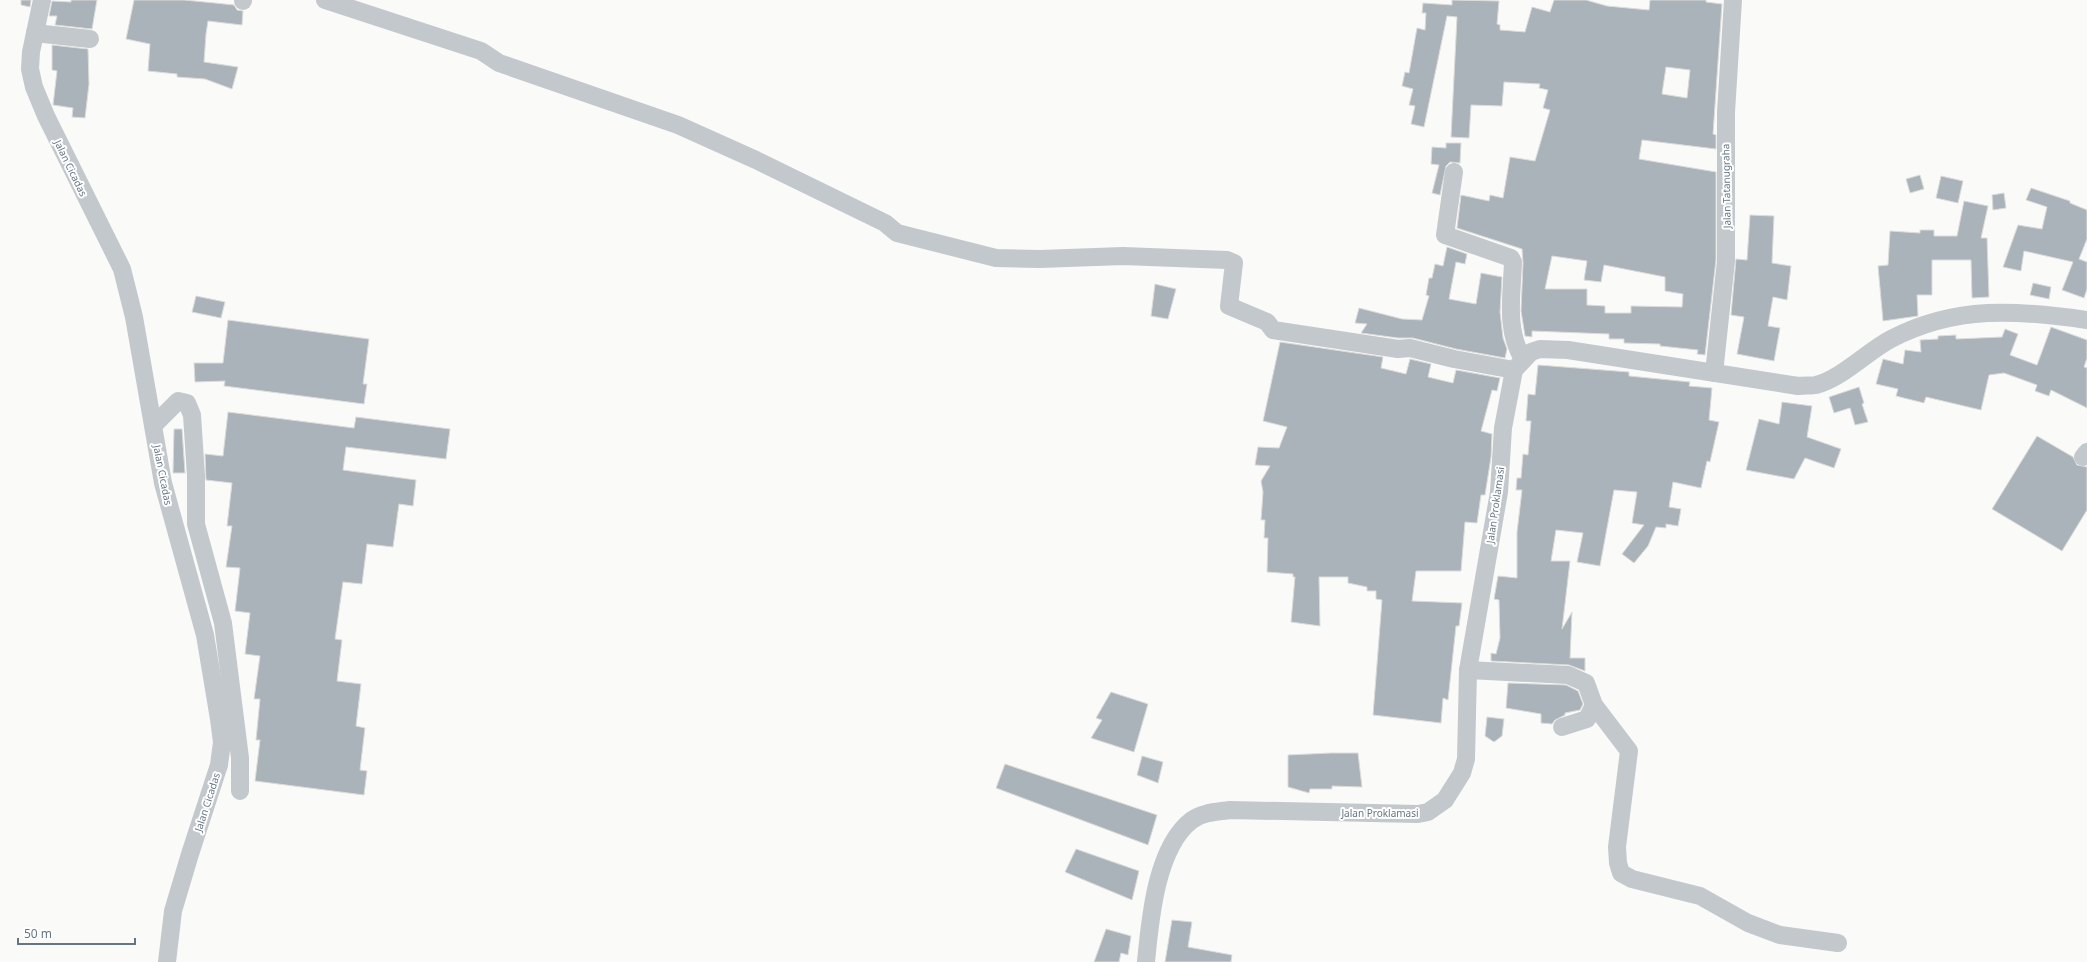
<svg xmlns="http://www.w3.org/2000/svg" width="2087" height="962" font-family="'Noto Sans',sans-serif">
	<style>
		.building { fill: #aab3b9; stroke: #dcdcda; fill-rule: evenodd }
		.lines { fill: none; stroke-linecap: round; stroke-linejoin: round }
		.minor { stroke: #c3c8cc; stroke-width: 18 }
		.labels { text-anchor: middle; stroke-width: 4; stroke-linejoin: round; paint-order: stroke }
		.street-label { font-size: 10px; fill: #657683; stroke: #fff }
	</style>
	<rect width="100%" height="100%" fill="#fafaf8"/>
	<g class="building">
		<path d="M21,0H31L30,7L21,5Z"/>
		<path d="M71,0H97L92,29L55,25L57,16H49L52,1L71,2Z"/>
		<path d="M134,0H184L215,3L234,5L237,10L243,11L242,25L208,21L206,34L204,62L238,67L232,89L205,79L177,77V74L148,71L150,44L126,39Z"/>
		<path d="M1452,0L1499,1L1497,24L1500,25V30L1525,32L1532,7L1550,12L1554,0H1586L1607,6L1649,10L1650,0H1706V2L1722,4L1713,134L1716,135V149L1642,140L1639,159L1716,172V260L1705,355L1697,354L1698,350L1660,346V344L1624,343V339H1609V334L1532,331V337L1525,336L1521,311L1523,263L1522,249L1457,228L1461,195L1489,201L1490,195L1503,198L1510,157L1535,161L1550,110L1543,108L1548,90L1539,88L1540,84L1504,82L1502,106L1471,105L1469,138L1451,137L1457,17L1447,16L1424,127L1411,124L1415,106L1409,105L1413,89L1402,86L1405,72L1409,73L1417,28L1425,30L1426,13H1422L1423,3L1452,5ZM1666,67L1690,70L1687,98L1662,94ZM1552,256L1587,261L1584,280L1601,282L1604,265L1665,277V291L1683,294L1682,307L1631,306V313H1605V306L1587,305V289H1545Z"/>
		<path d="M52,45L88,49L89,84L85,118L72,117L73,108L53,105L57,71L52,70Z"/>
		<path d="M1446,143H1461L1460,163L1450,162L1446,166L1440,195L1432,193L1439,165L1431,164L1432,147L1446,148Z"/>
		<path d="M1920,175L1924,189L1910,193L1906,179Z"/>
		<path d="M1941,176L1963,181L1958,203L1936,198Z"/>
		<path d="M2031,188L2070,201V203L2087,210V239L2079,259L2087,262V289L2084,298L2062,290L2073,262L2024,251L2021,271L2003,267L2018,225L2042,229L2047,207L2026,200Z"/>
		<path d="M2004,193L2006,208L1993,210L1992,195Z"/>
		<path d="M1964,201L1988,206L1981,238H1987L1989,297L1972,298L1971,260H1932V295H1917L1918,316L1883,321L1878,266L1888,265L1890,231L1920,233V230H1934V236H1957Z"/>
		<path d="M1750,215L1774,216L1772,263L1791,266L1787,300L1773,297L1768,326L1780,328L1774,361L1737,354L1744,317L1731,315L1736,259L1747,260Z"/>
		<path d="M1447,247L1467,254L1465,264L1456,262L1449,299L1476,304L1481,273L1502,277L1500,312L1503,338L1507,349L1505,358L1456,349L1413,338H1398L1361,333L1367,324L1355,323L1359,308L1402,319L1422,320L1429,296L1426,295L1429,278H1432L1435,264L1443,266Z"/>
		<path d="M2033,283L2051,287L2049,299L2030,295Z"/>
		<path d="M1155,284L1176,289L1168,319L1151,316Z"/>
		<path d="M196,296L225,302L221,318L192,312Z"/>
		<path d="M228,320L369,339L363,384H367L364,404L224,386L225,381L195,382L194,363H223Z"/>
		<path d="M2051,327L2087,340V358L2084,367L2087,368V408L2051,390L2049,396L2035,391L2037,385L2004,373L1989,375L1981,410L1926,397L1924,403L1896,396L1898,389L1876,384L1883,359L1903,364L1905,350L1921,352L1920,340L1938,339V336L1956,335V339L2002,337L2005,329L2018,334L2010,355L2037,365Z"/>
		<path d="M1280,342L1383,357L1381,368L1406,374L1410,359L1431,364L1428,377L1453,383L1456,370L1500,378L1497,391L1492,390L1481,431L1492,434L1491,457L1485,495H1481L1477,523L1465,522L1461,571H1416L1412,601L1462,603L1459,626H1456L1448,700L1443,698L1441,723L1373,715L1382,600L1376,599V591H1367V587L1348,583V577H1319L1320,626L1291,622L1295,577H1293V574L1267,572L1268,538H1264L1265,520H1261L1263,492L1261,481L1270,466L1255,465L1258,447L1279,448L1287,427L1263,421Z"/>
		<path d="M1538,365L1629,372V376L1690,382L1689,386L1712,388L1709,420L1719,422L1710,462L1707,461L1701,488L1673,482L1669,507L1681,509L1678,526L1666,524V528L1656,527L1648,546L1634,563L1622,554L1644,525L1632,523L1637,492L1614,490L1600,566L1577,562L1583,533L1556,530L1551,561H1570L1562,629L1572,612L1570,658H1585V671L1569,665L1491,661V653L1496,654L1500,638L1499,600L1494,599L1498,576L1517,578V532L1522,490H1516L1517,478H1521L1523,454L1528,455L1531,421H1526L1528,394L1535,395Z"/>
		<path d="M1859,387L1864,403L1862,404L1868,422L1855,425L1850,408L1834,413L1829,397Z"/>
		<path d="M1782,402L1812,406L1807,437L1841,449L1834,468L1805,458L1794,479L1746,470L1759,419L1779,424Z"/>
		<path d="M228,412L354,428L356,417L450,429L446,459L346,447L343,470L416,480L413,506L399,504L393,547L367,544L362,584L343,582L335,639L342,640L337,681L361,684L356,726L365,728L360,770L367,771L364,795L255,781L260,740H256L260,699H254L260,656L245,654L250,613L235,611L240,568L226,567L232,526H227L232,483L206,480L205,454L223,456Z"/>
		<path d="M174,429H182L185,473H173Z"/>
		<path d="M2037,436L2073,457L2077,465L2087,467V510L2062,551L1992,509Z"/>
		<path d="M1508,683L1566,685L1578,691L1583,704L1580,710L1565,713V715L1555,720L1552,724L1541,723V714L1506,708Z"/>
		<path d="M1111,692L1148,704L1134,752L1091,738L1102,720L1096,718Z"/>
		<path d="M1487,717L1504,719L1502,736L1494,742L1485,736Z"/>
		<path d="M1331,753H1358L1362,787L1332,786V789H1310L1309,793L1288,787V755Z"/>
		<path d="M1142,756L1163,762L1158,783L1137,775Z"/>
		<path d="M1005,764L1157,815L1148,845L996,788Z"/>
		<path d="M1076,849L1139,871L1132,900L1065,872Z"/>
		<path d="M1172,920L1192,922L1188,947L1232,955L1231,962H1165Z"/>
		<path d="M1106,929L1131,936L1128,955L1121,953L1119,962H1094Z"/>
	</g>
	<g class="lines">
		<g class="minor">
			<path d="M42,0L31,52L30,69L34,87L46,116L122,269L134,317L163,483L205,635L219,719L222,742L219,765L190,854L173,911L167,962"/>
			<path d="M325,0L481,51L499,63L678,125L756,160L885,223L897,233L996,258L1040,259L1123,256L1227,260L1234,263L1229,306L1267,322L1273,330L1398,349L1410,348L1454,359L1514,370"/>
			<path d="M243,1V0"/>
			<path d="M35,33L90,39"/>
			<path d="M1454,172L1445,235L1511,258L1513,262C1512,294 1505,330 1523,359"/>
			<path d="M1714,373L1726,261V112L1733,0"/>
			<path d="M154,425L178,401L187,403L192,415L196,476V524L223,623L240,758V791"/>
			<path d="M2083,457L2087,452"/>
			<path d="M1468,670L1568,675L1586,683L1594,705L1629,751L1617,847L1618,863L1621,873L1632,879L1700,896L1748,923L1780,935L1838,943"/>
			<path d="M1562,727L1587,719L1594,705"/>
			<path d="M1146,962C1150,920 1156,847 1192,820C1203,812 1217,812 1230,810L1418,814L1428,812L1445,800L1462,773L1466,759L1468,670L1499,492L1503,428L1514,370L1531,352L1540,349L1568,350L1798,386C1804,385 1811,386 1816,385C1841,379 1868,351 1891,339C1956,305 2018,310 2087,320"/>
		</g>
	</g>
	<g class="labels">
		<g class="street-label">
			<text transform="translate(71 168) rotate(64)" y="4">Jalan Cicadas</text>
			<text transform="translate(1726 186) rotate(-91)" y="4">Jalan Tatanugraha</text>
			<text transform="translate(163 475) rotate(79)" y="4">Jalan Cicadas</text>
			<text transform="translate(1495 505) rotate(-82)" y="4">Jalan Proklamasi</text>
			<text transform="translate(207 802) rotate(-72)" y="4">Jalan Cicadas</text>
			<text x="1380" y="817">Jalan Proklamasi</text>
		</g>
	</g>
	<path d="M18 938v6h117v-6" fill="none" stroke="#657683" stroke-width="2"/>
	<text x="24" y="938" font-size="12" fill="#657683" stroke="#ffffff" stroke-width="3" paint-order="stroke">50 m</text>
</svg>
